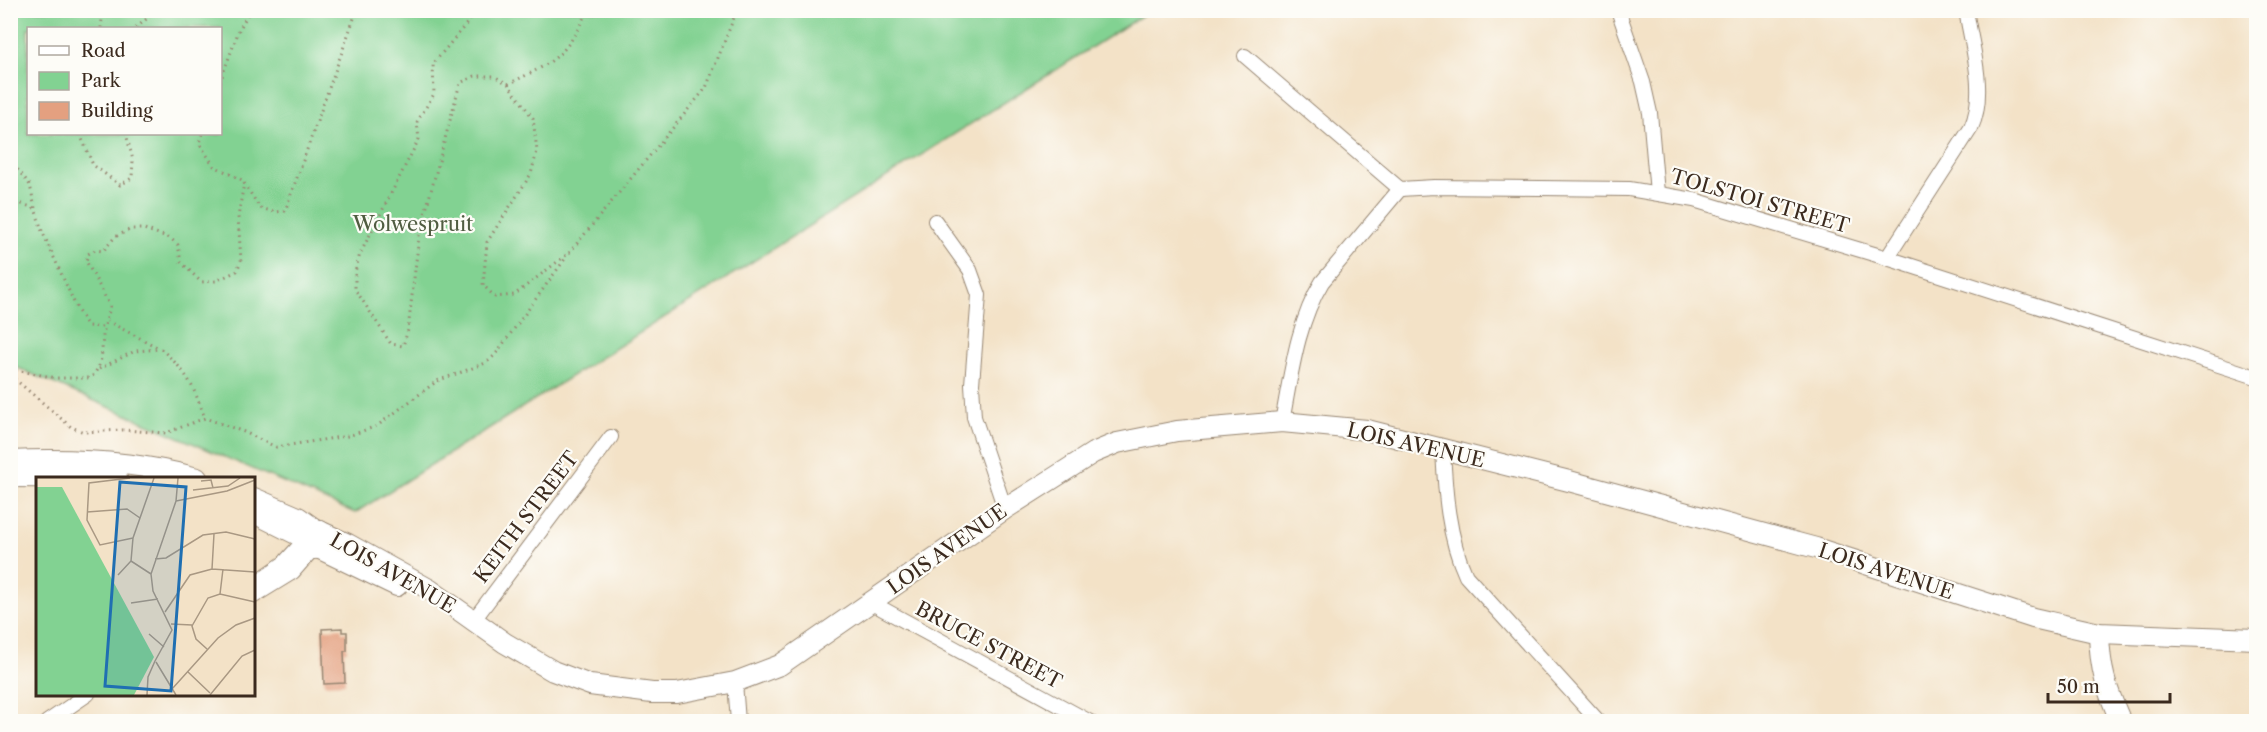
<svg xmlns="http://www.w3.org/2000/svg" width="2267" height="732" font-family="'Libre Caslon Text',serif">
	<style>
		.green { fill: #82d292; stroke: #5e7e58; stroke-width: 1.5; fill-rule: evenodd }
		.building { fill: #e4a080 }
		.lines { fill: none; stroke-linecap: round; stroke-linejoin: round }
		.street-casing { stroke: #978672; stroke-width: 16 }
		.secondary-casing { stroke: #978672; stroke-width: 22 }
		.path { stroke: #978672; stroke-width: 3; stroke-dasharray: 1.5 4.5; stroke-linecap: butt }
		.street { stroke: #fff; stroke-width: 14 }
		.secondary { stroke: #fff; stroke-width: 20 }
		.labels { text-anchor: middle; stroke-width: 4.5; stroke-linejoin: round; paint-order: stroke }
		.street-label { font-size: 20px; fill: #3b2a1e; stroke: #fdfcf7 }
		.park-label { font-size: 20px; fill: #505c41; stroke: #fdfcf7 }
		.inset-road { fill: none; stroke: #a99883; stroke-width: 1.5 }
		.view { fill: #1f6fb2; fill-opacity: 0.15; stroke: #1f6fb2; stroke-width: 3 }
		.inset-edge { fill: none; stroke: #3b2a1e; stroke-width: 3 }
	</style>
	<rect width="100%" height="100%" fill="#fdfcf7"/>
	<filter id="ink" filterUnits="userSpaceOnUse"><feTurbulence type="fractalNoise" baseFrequency=".0167" numOctaves="2"/><feDisplacementMap in="SourceGraphic" scale="12" xChannelSelector="R" yChannelSelector="G"/><feConvolveMatrix kernelMatrix="1 2 1 2 8 2 1 2 1" color-interpolation-filters="sRGB"/></filter>
	<filter id="wash" filterUnits="userSpaceOnUse"><feTurbulence type="fractalNoise" baseFrequency=".008" numOctaves="4" result="noise"/><feDisplacementMap in="SourceGraphic" scale="24" xChannelSelector="R" yChannelSelector="G"/><feGaussianBlur stdDeviation="1.35" result="paint"/><feColorMatrix in="noise" values="0 0 0 0 0 0 0 0 0 0 0 0 0 0 0 0 0 1.4 0 .05"/><feComposite in="paint" operator="in"/></filter>
	<g filter="url(#wash)">
		<rect width="100%" height="100%" fill="#f3e2c7"/>
		<path class="green" d="M11,10H1149V11L355,513L11,365ZM28,28H220V134H28Z"/>
		<g id="blocks">
			<path class="building" d="M342,628V632H347V651H344L345,683L324,684L322,629Z"/>
		</g>
	</g>
	<g filter="url(#ink)">
		<use href="#blocks" fill-opacity="0" stroke="#978672" stroke-width="1.5"/>
		<g class="lines">
			<defs>
				<g id="street">
					<path d="M1618,10L1643,82L1650,113L1657,193"/>
					<path d="M1245,56L1400,189L1434,187L1629,189L1694,200L1887,258L2256,377"/>
					<path d="M935,221L970,270L979,295L972,384L974,417L1005,509"/>
					<path d="M1887,258L1971,128C1987,93 1972,48 1966,10"/>
					<path d="M1282,422C1291,375 1297,323 1322,282L1400,189"/>
					<path d="M1443,449C1445,492 1448,537 1466,576L1599,722"/>
					<path d="M254,584L284,563L304,541"/>
					<path d="M254,596L293,572L313,549"/>
					<path d="M870,602L1090,722"/>
					<path d="M473,621L611,437"/>
					<path d="M735,682L738,722"/>
					<path d="M47,722L88,694"/>
				</g>
				<g id="secondary">
					<path d="M10,461C73,458 136,461 197,478"/>
					<path d="M10,477L117,478"/>
					<path d="M254,498L298,517L315,529"/>
					<path d="M254,513L304,538"/>
					<circle cx="314" cy="539" r="10"/>
					<path d="M322,532L348,544L429,589L505,643L553,671L590,685L652,693H677L735,682L780,665L1005,509L1093,453L1117,443L1177,431L1282,422L1367,430L1569,481L1816,548L2033,618L2099,633L2256,639"/>
					<path d="M318,548L397,586"/>
					<path d="M2099,633C2100,670 2106,688 2121,722"/>
				</g>
			</defs>
			<use href="#street" class="street-casing"/>
			<use href="#secondary" class="secondary-casing"/>
			<g class="path">
				<path d="M478,10L433,64L434,94L417,122L419,139L360,254L355,272V289L391,344L403,346L408,330L419,236L460,83L475,76H494L508,84L533,118L537,151L531,174L487,242L483,285L495,297L514,295L569,253"/>
				<path d="M10,14L15,10"/>
				<path d="M101,28L103,10"/>
				<path d="M136,28L157,10"/>
				<path d="M220,82L239,30L250,10"/>
				<path d="M508,84C552,63 567,57 587,10"/>
				<path d="M80,134L93,165L120,185L132,178L133,160L126,134"/>
				<path d="M202,134L199,143L214,166L242,180L260,208L275,212L285,211L357,10"/>
				<path d="M10,160L30,185L35,208L42,231L78,311L88,326L104,327"/>
				<path d="M10,200L34,208"/>
				<path d="M569,253L706,88L737,10"/>
				<path d="M107,321L159,348"/>
				<path d="M10,369L57,378H91C106,360 100,350 104,330C105,322 109,314 110,306L86,261L88,254L95,250L103,251L115,237L131,229H144L170,238L178,245L181,262L201,282L216,281L237,271L241,260L238,217L244,183"/>
				<path d="M99,369L135,351L161,349C189,374 192,384 205,418"/>
				<path d="M10,375L71,427L84,432L123,430L166,433L205,418L244,432L276,447L348,436L377,426L437,381L486,363L495,355L565,259"/>
			</g>
			<use href="#street" class="street"/>
			<use href="#secondary" class="secondary"/>
		</g>
	</g>
	<g class="labels">
		<g class="street-label">
			<text transform="translate(1760 201) rotate(16)" y="7">TOLSTOI STREET</text>
			<text transform="translate(1416 445) rotate(13)" y="7">LOIS AVENUE</text>
			<text transform="translate(526 517) rotate(-53)" y="7">KEITH STREET</text>
			<text transform="translate(947 549) rotate(-35)" y="7">LOIS AVENUE</text>
			<text transform="translate(1886 571) rotate(18)" y="7">LOIS AVENUE</text>
			<text transform="translate(393 573) rotate(30)" y="7">LOIS AVENUE</text>
			<text transform="translate(989 645) rotate(28)" y="7">BRUCE STREET</text>
		</g>
		<g class="park-label">
			<text x="413" y="231">Wolwespruit</text>
		</g>
	</g>
	<g transform="translate(36 477)">
		<rect width="219" height="219" fill="#f3e2c7"/>
		<path d="M0,10H26L118,180L98,218H0Z" fill="#82d292"/>
		<path class="inset-road" d="M94,1L53,6L51,43L64,68L97,61M165,4L175,3L177,11M157,13L192,9L204,1M140,24L191,14L219,3M51,35L91,32L104,41M119,82L130,81L167,58L190,55L219,62M95,84L115,97M176,92L178,57M82,98L95,84L97,61L118,1M184,117L187,92M95,126L122,122M129,135L154,98L176,92L219,95M135,147L156,148M113,157L128,170M171,172L160,162L156,149L172,121L184,117L219,125M119,184L136,153L117,114L115,97L140,24L142,1M120,185L140,218M152,195L174,216M136,212L182,161L200,148L219,141M111,218L112,200L119,184M174,218L206,179L219,173"/>
		<path class="view" d="M84,5L150,10L135,214L69,209Z"/>
		<rect width="219" height="219" class="inset-edge"/>
	</g>
	<rect width="2267" height="732" fill="none" stroke="#fdfcf7" stroke-width="36"/>
	<rect x="27" y="27" width="195" height="108" fill="#fdfcf7" stroke="#afa8a0" stroke-width="1.5"/>
	<rect x="39" y="46" width="30" height="9" fill="#ffffff" stroke="#afa8a0" stroke-width="1.5"/>
	<text x="81" y="57" font-size="18" fill="#3b2a1e">Road</text>
	<rect x="39" y="72" width="30" height="18" fill="#82d292" stroke="#afa8a0" stroke-width="1.5"/>
	<text x="81" y="87" font-size="18" fill="#3b2a1e">Park</text>
	<rect x="39" y="102" width="30" height="18" fill="#e4a080" stroke="#afa8a0" stroke-width="1.5"/>
	<text x="81" y="117" font-size="18" fill="#3b2a1e">Building</text>
	<path d="M2048 693v9h122v-9" fill="none" stroke="#3b2a1e" stroke-width="3"/>
	<text x="2057" y="693" font-size="18" fill="#3b2a1e" stroke="#fdfcf7" stroke-width="4.5" paint-order="stroke">50 m</text>
</svg>
